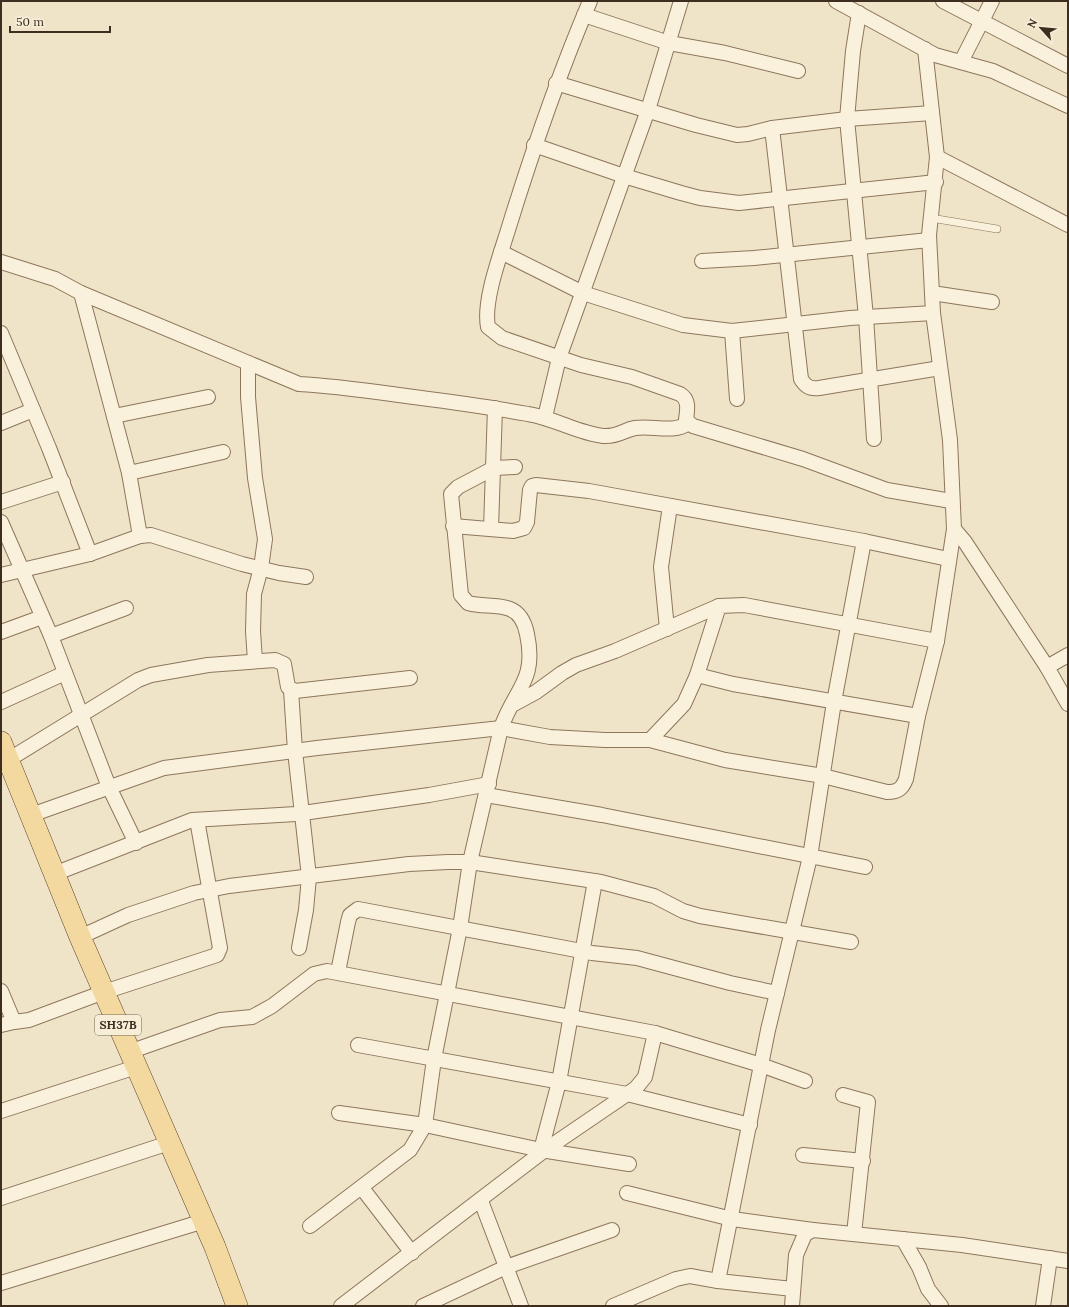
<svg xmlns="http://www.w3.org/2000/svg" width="1069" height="1307" font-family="Lora,serif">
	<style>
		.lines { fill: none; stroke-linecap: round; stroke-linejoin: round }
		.service-casing { stroke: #8d765c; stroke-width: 8 }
		.minor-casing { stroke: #8d765c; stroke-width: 16 }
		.primary-casing { stroke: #5b4430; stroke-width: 22 }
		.service { stroke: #faf1dc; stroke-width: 7 }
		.minor { stroke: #faf1dc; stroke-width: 14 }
		.primary { stroke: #f3d9a0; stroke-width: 21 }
		.labels { text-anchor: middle; stroke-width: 4; stroke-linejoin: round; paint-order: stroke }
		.shield { fill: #f7eed8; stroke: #756857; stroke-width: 1 }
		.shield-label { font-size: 12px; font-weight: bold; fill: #3d2e20 }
	</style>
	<rect width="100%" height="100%" fill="#f0e4c8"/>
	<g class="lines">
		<defs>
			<path id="service" d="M931,218L997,229"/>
			<g id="minor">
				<path d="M590,1C558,76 532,152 508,230C500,256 483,301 488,327L502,338L581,365L632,377L680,394C690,400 687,410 686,420L693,426L803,459L887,490L951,501"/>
				<path d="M836,1L935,55L993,71L1068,106"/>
				<path d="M943,1L1068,66"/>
				<path d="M859,13L853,51L847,119L866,317L874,439"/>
				<path d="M584,15L669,43L725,53L798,71"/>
				<path d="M961,62L992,1"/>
				<path d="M556,83L696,125L737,135L748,134L772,128L847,119L932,113"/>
				<path d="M772,128L801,379C806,387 810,389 819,388L940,368"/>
				<path d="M534,145L624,176L681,193L700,198L739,203L936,182"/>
				<path d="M937,157L1068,225"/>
				<path d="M501,252L583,293L683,325L732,331L850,318L933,313"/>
				<path d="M702,261L754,258L929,240"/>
				<path d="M1,262L55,279L81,293L299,384C338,386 376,392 414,397C452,402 490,407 528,414C554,418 577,433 603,436C619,437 623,430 635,428C653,425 672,434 689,423"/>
				<path d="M81,293L129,473L140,536"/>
				<path d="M932,293L992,302"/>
				<path d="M732,331L737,399"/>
				<path d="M1,333L49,448L90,554"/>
				<path d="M248,363V397L255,478L265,539L261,568L254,594L253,631L255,661"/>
				<path d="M114,416L208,397"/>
				<path d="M545,417L559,358L648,110L681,1"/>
				<path d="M1,423L33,410"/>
				<path d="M129,473L223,452"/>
				<path d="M1,502L63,482"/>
				<path d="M1,522L51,636L109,787L136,843"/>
				<path d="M453,526L513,531L524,528L527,522L530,490L532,486L536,485L589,491L864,541L948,559"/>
				<path d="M491,529L495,408"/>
				<path d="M954,529L965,542L1047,667L1068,704"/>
				<path d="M1,575L90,554L140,536L151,535L242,564L279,573L306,577"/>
				<path d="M667,629L661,567L670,506"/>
				<path d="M1,632L42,617"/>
				<path d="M51,636L126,608"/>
				<path d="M1047,667L1068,655"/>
				<path d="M697,675L733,684L918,716"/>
				<path d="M291,690L295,751L309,877L306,910L299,948"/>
				<path d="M1,702L65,673"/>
				<path d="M512,705L536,692L562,673L576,665L615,651L719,606"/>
				<path d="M650,740L725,760L823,776L887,792C898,792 902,789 906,779L918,716L937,641L954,529L950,440L933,313L929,235L937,157L925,49"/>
				<path d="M8,760L138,680L151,675L208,665L275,660L284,664L288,687L295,691L410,678"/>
				<path d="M486,795L602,815L865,867"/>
				<path d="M31,815L164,768L317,748L501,728L550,737L605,740H650L684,704L697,675L719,606L744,605L937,641"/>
				<path d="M54,874L192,820L296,814L429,795L489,784"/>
				<path d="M80,937L128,915L194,893L229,886L409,864L448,862H470L601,882L654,896L683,911L700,916L851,942"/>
				<path d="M338,972L348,922L350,915L358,909L592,953L637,958L730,983L777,993"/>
				<path d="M1,991L14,1022L29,1020L104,992L217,955L220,948L197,820"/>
				<path d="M1,1025L14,1022"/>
				<path d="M655,1033L761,1065L805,1081"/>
				<path d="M358,1045L627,1094L750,1125"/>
				<path d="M129,1052L220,1020L252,1017L272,1006L314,974L327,971L655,1033L645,1077L636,1088L545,1150L341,1306"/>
				<path d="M843,1095L868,1102L854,1234"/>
				<path d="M1,1111L136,1067"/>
				<path d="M339,1113L425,1125L541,1150L629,1164"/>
				<path d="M541,1150L559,1082L595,881"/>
				<path d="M803,1155L863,1161"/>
				<path d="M362,1188L412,1253"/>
				<path d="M627,1193L732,1219L813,1230"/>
				<path d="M1,1198L169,1143"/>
				<path d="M481,1201L521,1306"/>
				<path d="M310,1226L410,1150L425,1125L434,1059L460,928L470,862L501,728C515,688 537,681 527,634C525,624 520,613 510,609C497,604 481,607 468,603L461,595L451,494L458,487L494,468L515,467"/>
				<path d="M903,1239L919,1267L928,1289L941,1306"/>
				<path d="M718,1281L768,1030L810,857L834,702L864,541"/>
				<path d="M1,1283L204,1221"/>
				<path d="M423,1306L506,1267L612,1230"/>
				<path d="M613,1306L676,1279L690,1276L718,1281L793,1289"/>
				<path d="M792,1306L796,1255L805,1234L813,1230L962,1245L1068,1261"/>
				<path d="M1043,1306L1050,1258"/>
			</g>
			<path id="primary" d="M1,742L80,937L215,1247L237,1306"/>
		</defs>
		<use href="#service" class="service-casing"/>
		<use href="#minor" class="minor-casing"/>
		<use href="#primary" class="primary-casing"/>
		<use href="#service" class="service"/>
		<use href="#minor" class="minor"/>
		<use href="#primary" class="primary"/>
	</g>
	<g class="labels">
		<rect class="shield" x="95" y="1015" width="46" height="20" rx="3"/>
		<g class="shield-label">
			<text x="118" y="1029">SH37B</text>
		</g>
	</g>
	<rect width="1069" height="1307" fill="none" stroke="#3d2e20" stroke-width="4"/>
	<g transform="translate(1041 28) rotate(297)" stroke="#f7eed8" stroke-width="3" paint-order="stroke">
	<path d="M0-3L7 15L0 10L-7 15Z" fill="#3d2e20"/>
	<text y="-6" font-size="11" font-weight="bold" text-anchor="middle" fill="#3d2e20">N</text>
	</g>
	<path d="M10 26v6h100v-6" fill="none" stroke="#3d2e20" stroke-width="2"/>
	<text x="16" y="26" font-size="12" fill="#3d2e20" stroke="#f7eed8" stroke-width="3" paint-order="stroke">50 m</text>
</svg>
